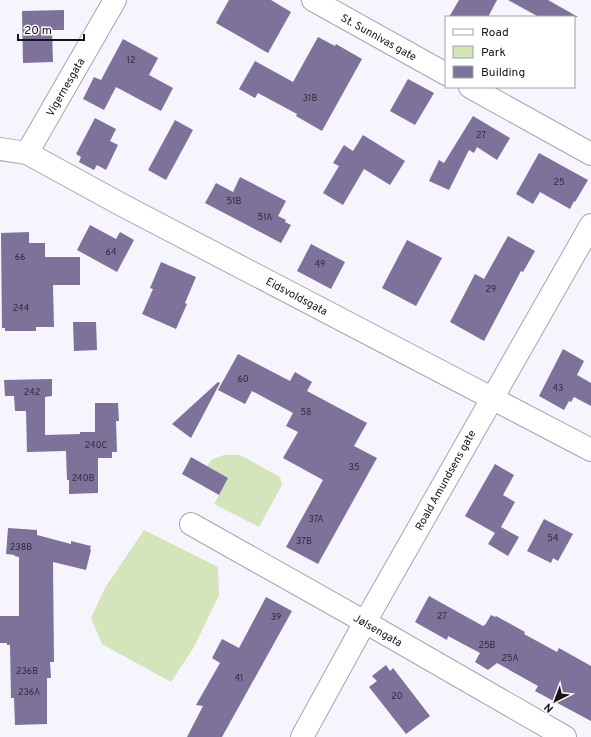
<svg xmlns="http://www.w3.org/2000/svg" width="591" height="737" font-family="Overpass,sans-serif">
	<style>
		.green { fill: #d4e4bb }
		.building { fill: #7e729a }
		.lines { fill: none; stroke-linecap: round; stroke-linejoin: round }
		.street-casing { stroke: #a7a4af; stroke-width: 24 }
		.street { stroke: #fff; stroke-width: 22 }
		.labels { text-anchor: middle; stroke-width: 3; stroke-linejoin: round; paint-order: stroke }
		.number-label { font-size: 9px; fill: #2e2b38 }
		.street-label { font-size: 11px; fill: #141317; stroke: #fff }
	</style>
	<rect width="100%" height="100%" fill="#f6f4fd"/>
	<g class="green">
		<path d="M224,455H240L280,477L282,485L259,527L214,504L227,480L206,469L211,460Z"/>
		<path d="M144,530L218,567L219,595L194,647L171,682L102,644L91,618L105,588Z"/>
	</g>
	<g class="building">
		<path d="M229,0H271L291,12L268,53L216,23Z"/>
		<path d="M459,0H497L488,17H449Z"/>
		<path d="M508,0H548L578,17H539Z"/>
		<path d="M64,10V30H52L53,62L23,63L22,11Z"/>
		<path d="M318,37L335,46L336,44L362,59L322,131L296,116L297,114L258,93L255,98L239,89L255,61L293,82Z"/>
		<path d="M123,39L158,58L149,75L173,88L161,111L116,87L104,110L83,99L94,77L101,80Z"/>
		<path d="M408,79L434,93L415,125L390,111Z"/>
		<path d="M473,116L510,138L497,160L477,147L474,153L469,150L449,190L429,181L439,160L444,163Z"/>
		<path d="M95,118L116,129L110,141L118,145L106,170L97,165L94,170L79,162L81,157L76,154Z"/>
		<path d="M175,120L193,130L166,180L148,170Z"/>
		<path d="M363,135L405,161L390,185L364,169L343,205L323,193L339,166L333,163L344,145L353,151Z"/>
		<path d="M539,153L588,180L575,202L574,201L570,209L540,192L533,204L516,194Z"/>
		<path d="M240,177L286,201L278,216L286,220L285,222L291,225L281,243L205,203L216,183L233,192Z"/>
		<path d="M90,225L116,239L120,232L134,240L117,272L77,250Z"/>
		<path d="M29,232V243H45V257H80V285H53L54,327H36V331H5V328H2L1,233Z"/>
		<path d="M508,236L535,251L523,272L521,271L484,341L450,322L475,274L484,279Z"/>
		<path d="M407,240L442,258L416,306L382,288Z"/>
		<path d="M311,244L345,262L331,289L297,271Z"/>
		<path d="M161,262L196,277L185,303L187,304L176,329L142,314L153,289L150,288Z"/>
		<path d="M73,322H96L97,350L74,351Z"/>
		<path d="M563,349L584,361L577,375L591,383V406L574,397L571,402L569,401L564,410L539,396Z"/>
		<path d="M238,354L290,381L295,372L312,382L307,391L367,423L354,446L377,458L318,564L286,547L323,480L283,458L298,432L286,426L293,413L252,391L245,404L218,390Z"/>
		<path d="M52,379V396L45,397V435L80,434V432H95V403H118L119,421H116L117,452H112V458H98V493L69,494V480H67L66,451L27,452L26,411H15L14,396H5L4,380Z"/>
		<path d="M218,382L220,383L191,438L172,424Z"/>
		<path d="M191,457L228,478L219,495L182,474Z"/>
		<path d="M495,464L514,475L503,495L515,502L501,527L519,537L508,556L488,544L495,533L465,516Z"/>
		<path d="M544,519L573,534L558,561L553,558L551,563L527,551Z"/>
		<path d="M8,528L37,530V535L71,544V541L91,546L90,549L91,550L86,570L53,562L54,662H50L51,678H47V724L15,725L14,698H11L10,645H7V643H0V616H19V557L14,556L15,555L6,554Z"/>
		<path d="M429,596L483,626L484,625H485L491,615L495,617L496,616L525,632L524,634L557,652L559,648L591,666V721L535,691L538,686L497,663L488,670L475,662L480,653L448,636L447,640L415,622Z"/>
		<path d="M266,597L292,611L222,737H187L203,706L196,705L220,663L212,658L222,639L239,648Z"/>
		<path d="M386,665L390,671L393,668L430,716L406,734L369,687L377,681L372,676Z"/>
	</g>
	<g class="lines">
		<defs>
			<g id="street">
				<path d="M313,0L446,74"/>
				<path d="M470,87L591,154"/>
				<path d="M0,149L27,153L122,205L591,450"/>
				<path d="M27,153L115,0"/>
				<path d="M191,524L365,622L565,737"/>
				<path d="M302,737L365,622L591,225"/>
			</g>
		</defs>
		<use href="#street" class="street-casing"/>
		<use href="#street" class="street"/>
	</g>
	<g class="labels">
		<g class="number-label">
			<text x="131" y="63">12</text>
			<text x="310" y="101">31B</text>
			<text x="481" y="138">27</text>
			<text x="559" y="185">25</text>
			<text x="234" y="204">51B</text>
			<text x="265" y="220">51A</text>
			<text x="111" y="255">64</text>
			<text x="20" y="260">66</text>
			<text x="320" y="267">49</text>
			<text x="491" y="292">29</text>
			<text x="21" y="311">244</text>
			<text x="243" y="382">60</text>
			<text x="558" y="391">43</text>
			<text x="32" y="395">242</text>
			<text x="306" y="415">58</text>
			<text x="96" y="448">240C</text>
			<text x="354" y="470">35</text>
			<text x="83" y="481">240B</text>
			<text x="316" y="522">37A</text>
			<text x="553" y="541">54</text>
			<text x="304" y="544">37B</text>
			<text x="21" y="550">238B</text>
			<text x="442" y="619">27</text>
			<text x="276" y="620">39</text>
			<text x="487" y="648">25B</text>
			<text x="510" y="661">25A</text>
			<text x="27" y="674">236B</text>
			<text x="239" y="681">41</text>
			<text x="29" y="695">236A</text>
			<text x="397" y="699">20</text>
		</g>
		<g class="street-label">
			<text transform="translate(379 37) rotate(29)" y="4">St. Sunnivas gate</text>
			<text transform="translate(65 87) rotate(-60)" y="4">Vigernesgata</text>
			<text transform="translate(297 296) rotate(28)" y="4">Eidsvoldsgata</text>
			<text transform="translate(445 480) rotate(-61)" y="4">Roald Amundsens gate</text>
			<text transform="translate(378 630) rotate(30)" y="4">Jølsengata</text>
		</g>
	</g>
	<rect x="445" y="16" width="130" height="72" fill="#ffffff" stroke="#a1a1a2"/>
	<rect x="453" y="29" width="20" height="6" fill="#ffffff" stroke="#a1a1a2"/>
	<text x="481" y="36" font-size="12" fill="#141317">Road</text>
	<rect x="453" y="46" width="20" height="12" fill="#d4e4bb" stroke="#a1a1a2"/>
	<text x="481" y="56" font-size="12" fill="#141317">Park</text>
	<rect x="453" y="66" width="20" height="12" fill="#7e729a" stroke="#a1a1a2"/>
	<text x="481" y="76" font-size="12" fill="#141317">Building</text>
	<g transform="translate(555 701) rotate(222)" stroke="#ffffff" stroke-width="3" paint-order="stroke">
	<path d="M0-3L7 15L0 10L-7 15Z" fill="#141317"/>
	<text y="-6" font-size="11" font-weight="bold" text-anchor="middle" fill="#141317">N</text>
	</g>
	<path d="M18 34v6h66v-6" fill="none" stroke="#141317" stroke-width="2"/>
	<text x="24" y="34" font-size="12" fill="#141317" stroke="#ffffff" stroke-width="3" paint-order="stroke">20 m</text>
</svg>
